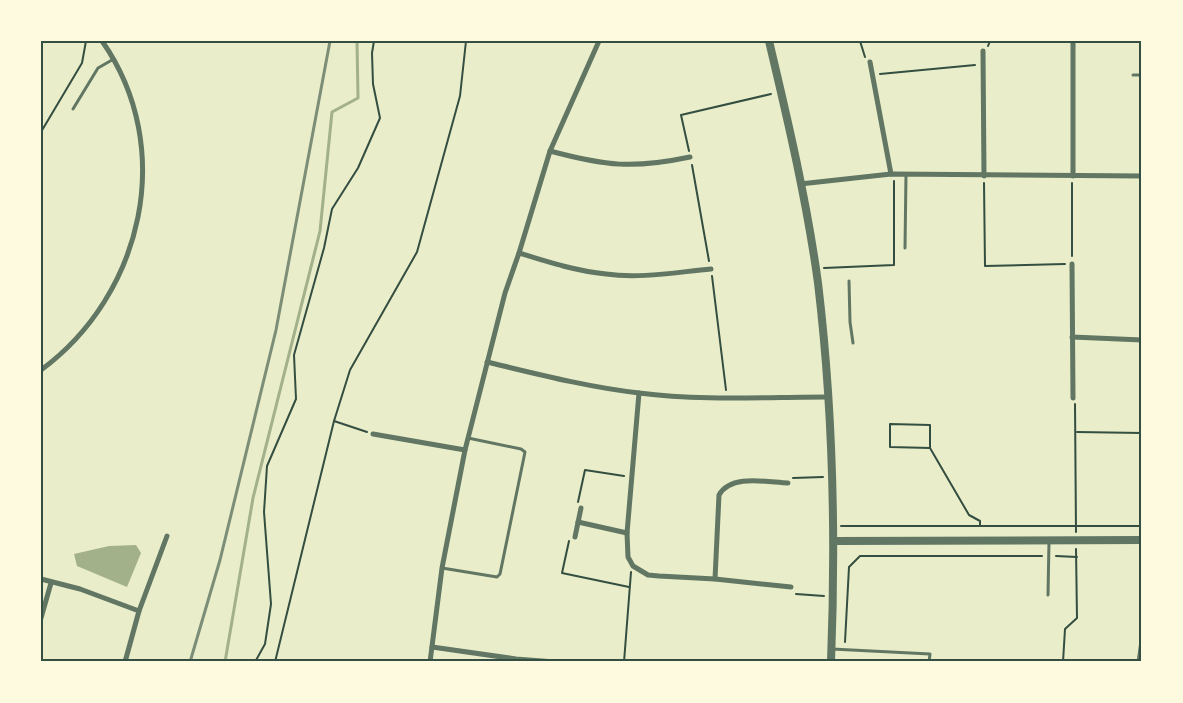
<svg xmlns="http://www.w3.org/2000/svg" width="1183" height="703" font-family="Mulish,sans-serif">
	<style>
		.water { fill: #a3b18a }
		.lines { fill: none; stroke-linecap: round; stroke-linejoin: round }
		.stream { stroke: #a3b18a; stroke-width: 3 }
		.path { stroke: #344e41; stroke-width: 2 }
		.service { stroke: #617663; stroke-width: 3 }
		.minor { stroke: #617663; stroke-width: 5 }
		.tertiary { stroke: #617663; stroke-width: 8 }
		.rail { stroke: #7c8e77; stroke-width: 3 }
		.neatline { fill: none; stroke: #344e41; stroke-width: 2 }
	</style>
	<rect width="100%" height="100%" fill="#e9edc9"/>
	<path class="water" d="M136,545L141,553L127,587L77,566L74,554L109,546Z"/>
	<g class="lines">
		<path class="stream" d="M225,662L253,498L320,231L332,112L358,98L357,41"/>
		<g class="path">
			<path d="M860,41L865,57"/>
			<path d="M1141,41L1142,43"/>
			<path d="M988,46L990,41"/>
			<path d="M880,74L975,65"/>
			<path d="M41,132L82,63L86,41"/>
			<path d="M689,151L681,115L771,94"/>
			<path d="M692,165L709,261"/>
			<path d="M984,183L985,266L1065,264"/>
			<path d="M1072,256V183"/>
			<path d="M824,268L894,265V181"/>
			<path d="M712,276L726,390"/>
			<path d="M1075,404L1076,532"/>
			<path d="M334,421L367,432"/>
			<path d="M1077,432L1142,433"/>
			<path d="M930,448V425L890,424V447L930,448L969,515L980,521V526"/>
			<path d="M793,478L823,477"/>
			<path d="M578,502L585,470L624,476"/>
			<path d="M841,526H1142"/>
			<path d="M569,541L562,573L629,587"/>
			<path d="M1056,556L1077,557"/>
			<path d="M796,594L824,596"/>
			<path d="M845,642L849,567L860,556H1042"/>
			<path d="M255,662L265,644L271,604L264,512L267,466L296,399L294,355L324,248L332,209L358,168L380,118L373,84L372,53L374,41"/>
			<path d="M275,662L334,421L350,370L417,252L460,96L466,41"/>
			<path d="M624,662L631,572"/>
			<path d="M1063,662L1065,629L1077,618L1076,549"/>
		</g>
		<g class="service">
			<path d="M1133,75H1142"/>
			<path d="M73,109L98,68L112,60"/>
			<path d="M905,248L906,174"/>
			<path d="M849,281L850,322L853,343"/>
			<path d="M442,568L497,577L500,574L525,452L521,449L468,438"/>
			<path d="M1048,595L1049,541"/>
			<path d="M832,649L930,654L929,662"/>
		</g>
		<g class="minor">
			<path d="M983,51L984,176"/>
			<path d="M870,62L891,174"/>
			<path d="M550,151C606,166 633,169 690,157"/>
			<path d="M1073,176V41"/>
			<path d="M800,184L891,174L1142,176"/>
			<path d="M519,253C548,262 576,271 606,274C640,279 677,272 711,269"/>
			<path d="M1072,264L1073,398"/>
			<path d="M1072,337L1142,340"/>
			<path d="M487,362C537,374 587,387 639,393C701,401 765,397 828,397"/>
			<path d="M41,370C143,295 177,148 102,41"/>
			<path d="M639,393L627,533L628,557L633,566L648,575L659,576L715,579L791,587"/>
			<path d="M373,434L465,450"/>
			<path d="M578,522L627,533"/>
			<path d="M575,537L581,508"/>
			<path d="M41,579L80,589L139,611"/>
			<path d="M715,579L719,495C731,474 766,482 788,483"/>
			<path d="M41,618L51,583"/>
			<path d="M432,647L516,659L555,662"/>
			<path d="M125,662L139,611L167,536"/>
			<path d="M430,662L442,568L465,450L505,293L519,253L550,151L599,41"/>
			<path d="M1139,662L1142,641"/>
		</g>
		<g class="tertiary">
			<path d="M769,41C788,121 807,202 818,283C833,409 836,535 831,662"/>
			<path d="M834,541L1142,540"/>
		</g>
		<path class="rail" d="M190,662L220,560L276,330L330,41"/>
	</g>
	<rect width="1183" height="703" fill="none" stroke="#fefae0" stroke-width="85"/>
	<rect x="42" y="42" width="1098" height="618" class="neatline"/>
</svg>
